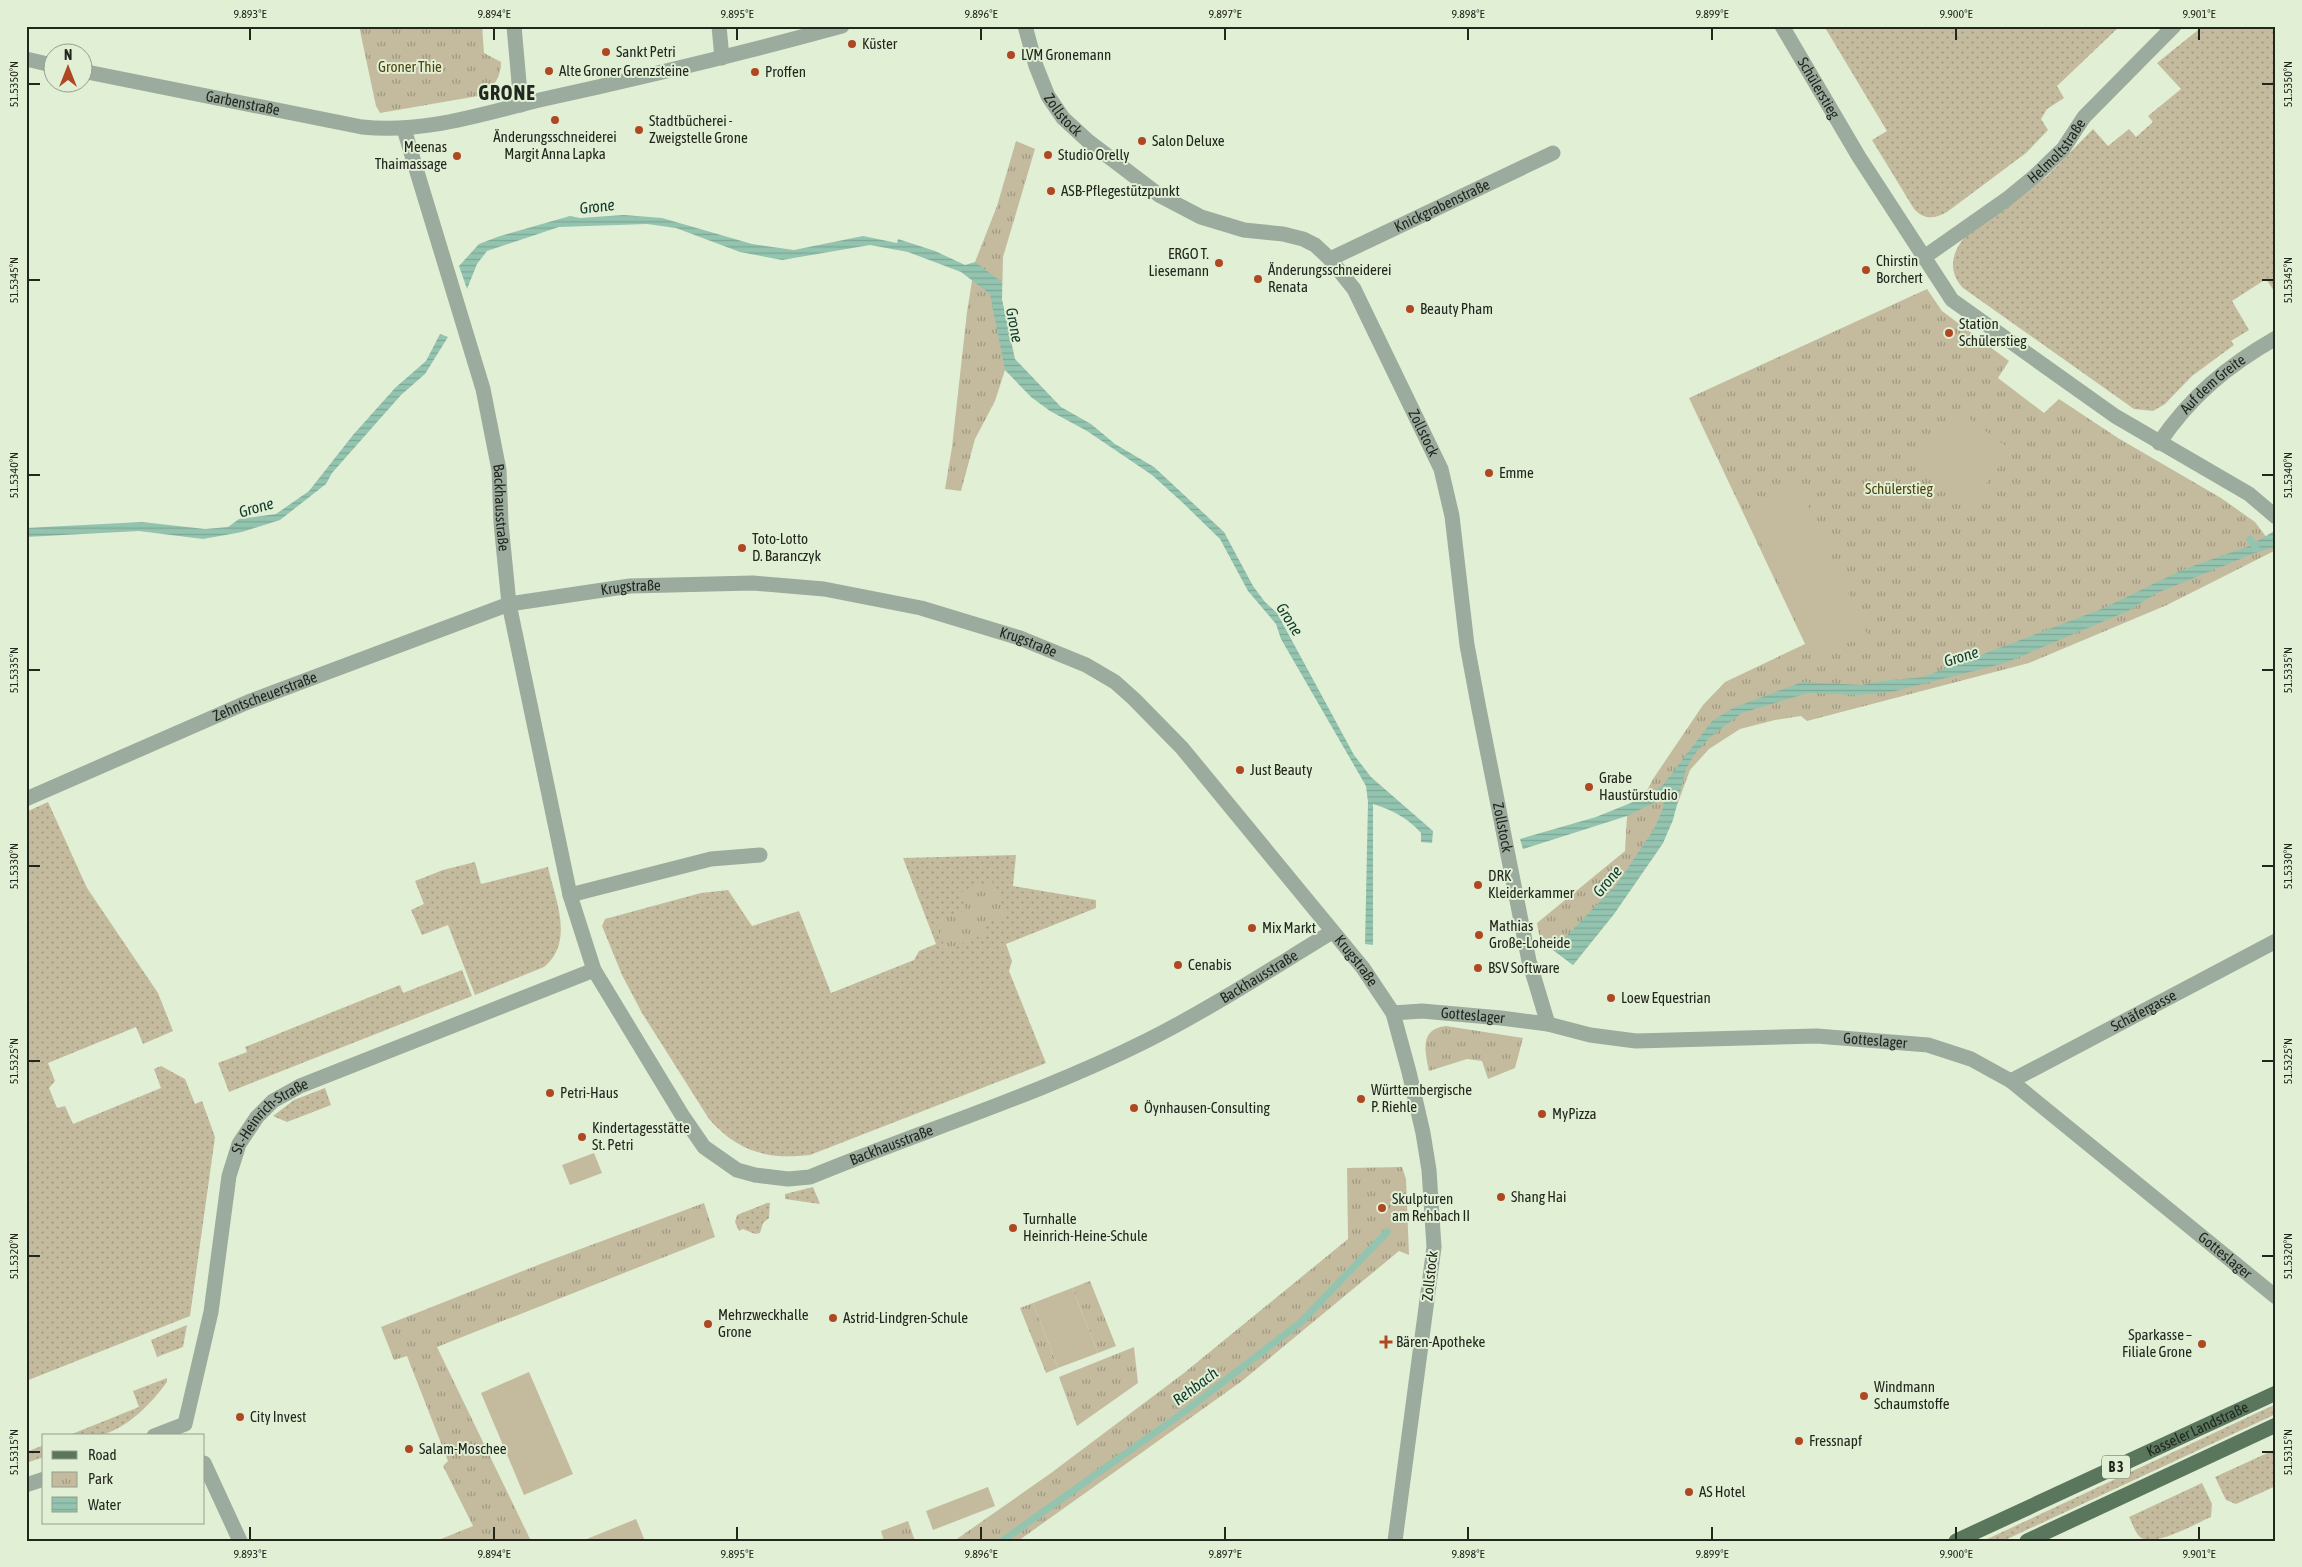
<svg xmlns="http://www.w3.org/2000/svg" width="2302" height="1567" font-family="'Asap Condensed',sans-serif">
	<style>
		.grass { fill: url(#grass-dots) }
		.park { fill: url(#park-tufts) }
		.garden { fill: #c4bb9f }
		.water { fill: url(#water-rules) }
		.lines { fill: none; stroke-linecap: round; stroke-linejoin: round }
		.stream { stroke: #93c4af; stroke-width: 7 }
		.street { stroke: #9bab9d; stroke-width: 15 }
		.primary { stroke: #5a775e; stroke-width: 15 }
		.ticks { fill: none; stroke: #22271e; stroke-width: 2 }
		.poi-dot { fill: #af4822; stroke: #e1efd5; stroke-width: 2 }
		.labels { text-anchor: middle; stroke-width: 4; stroke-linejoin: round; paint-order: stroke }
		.shield { fill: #e1efd5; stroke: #5b6355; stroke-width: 1 }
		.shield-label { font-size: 14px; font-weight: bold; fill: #22271e }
		.poi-label { font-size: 15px; fill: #22271e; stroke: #e1efd5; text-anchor: start }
		.park-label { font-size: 15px; fill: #51430d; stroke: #e1efd5 }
		.street-label { font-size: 15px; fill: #22271e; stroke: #e1efd5 }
		.water-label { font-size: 16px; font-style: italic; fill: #0e392a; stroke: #e1efd5 }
		.district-label { font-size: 20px; font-weight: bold; letter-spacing: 1px; fill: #22271e; stroke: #e1efd5 }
		.neatline { fill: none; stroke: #22271e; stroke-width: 2 }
		.ticks-label { font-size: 12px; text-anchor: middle; fill: #22271e }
	</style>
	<defs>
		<pattern id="grass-dots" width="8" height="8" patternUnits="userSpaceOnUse" patternTransform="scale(1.25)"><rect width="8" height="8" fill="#c4bb9f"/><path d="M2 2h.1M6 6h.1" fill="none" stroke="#9f9881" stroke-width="1.8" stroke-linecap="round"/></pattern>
		<pattern id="park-tufts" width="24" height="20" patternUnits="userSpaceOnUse" patternTransform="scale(1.25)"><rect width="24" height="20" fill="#c4bb9f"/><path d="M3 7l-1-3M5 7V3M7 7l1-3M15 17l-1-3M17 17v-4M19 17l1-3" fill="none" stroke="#9f9881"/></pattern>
		<pattern id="water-rules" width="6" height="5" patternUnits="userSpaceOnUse" patternTransform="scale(1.25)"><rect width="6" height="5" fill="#93c4af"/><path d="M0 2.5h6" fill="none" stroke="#7ea896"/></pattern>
	</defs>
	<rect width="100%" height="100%" fill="#e1efd5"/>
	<g class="grass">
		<path d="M1824,26H2120L2057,86L2064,98L2047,109L2041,119L2048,130L2026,153L1947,212C1935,219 1924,220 1914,209L1872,140L1887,131Z"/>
		<path d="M2203,26H2276V294L2266,279L2232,301L2249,330L2231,341L2234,345L2192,376L2165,404L2153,411L2134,409L1963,288C1948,272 1951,254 1964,238L2046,177L2093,129L2108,146L2129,129L2136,137L2153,122L2148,116L2181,89L2157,63Z"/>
		<path d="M48,802L87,888L158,993L173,1031L143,1044L136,1027L48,1063L55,1081L49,1088L57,1108L65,1106L73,1124L161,1088L154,1069L161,1066L185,1079L195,1104L202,1101L215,1137L190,1316L26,1381V812Z"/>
		<path d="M1016,855L1013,886L1096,900V908L1006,944L1012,961L1009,971L1046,1063L810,1155C768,1160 738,1152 709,1119L642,1013L622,975L602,926L605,919L701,893L728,890L752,926L799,911L831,993L914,960L919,951L936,944L903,858Z"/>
		<path d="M475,862L481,884L548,867C555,899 575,942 544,967L475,995L448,925L422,935L411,910L424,904L415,881L443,870Z"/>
		<path d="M462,970L472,996L229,1092L218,1063L247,1052L245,1047L400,985L403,993Z"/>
		<path d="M325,1088L331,1105L287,1122L273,1116L294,1100Z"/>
		<path d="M813,1187L820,1204L785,1199V1194Z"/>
		<path d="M767,1203H770L769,1218L763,1223L760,1233L755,1234L743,1229L739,1231L735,1222L737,1215Z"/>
		<path d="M187,1325L183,1347L157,1357L151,1340Z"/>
		<path d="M167,1378V1382C150,1405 127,1429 98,1436C88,1438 76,1436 67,1436L139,1407L133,1391Z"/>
		<path d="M2276,1404V1414L2003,1541H1983Z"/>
		<path d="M44,1445V1457L26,1463V1452Z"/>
		<path d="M2276,1449V1486L2236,1504L2226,1500L2215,1477Z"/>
		<path d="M2202,1483L2212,1504L2211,1517C2196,1523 2150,1551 2138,1535C2134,1530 2132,1522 2129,1517Z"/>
	</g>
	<g class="park">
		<path d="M359,26H482L484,53L501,62C501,79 492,89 478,96L380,113L376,106Z"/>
		<path d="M1016,141L1035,149L1003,257L1002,300L1014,358L1005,370L995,401L975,439L961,491L945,489L952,447L967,312L975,262L997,206Z"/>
		<path d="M1927,289L1942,311L2009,361L1998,378L2044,413L2059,399L2118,438L2221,498L2255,522L2276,550L2167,605L2029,663L1807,721L1801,716L1775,720L1740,729L1709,749L1690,770L1663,843L1614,914L1573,965L1540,940L1537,923L1625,851L1627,816L1623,807L1643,798L1653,779L1703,705L1725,682L1805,644L1689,398Z"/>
		<path d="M992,880L1006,915L982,925L985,934L946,950L935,923L966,910L960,893Z"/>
		<path d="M1446,1026L1523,1038L1515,1068L1488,1079L1482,1061L1467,1059L1429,1071C1425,1051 1419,1029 1446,1026Z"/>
		<path d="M1402,1167L1406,1179L1409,1255L1399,1251L1242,1381L1018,1541H954L1051,1473L1184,1373L1348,1239L1347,1168Z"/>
		<path d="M704,1203L715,1237L437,1347L531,1541H436L473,1526L443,1466L448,1461L407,1356L394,1360L381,1327L543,1263Z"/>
		<path d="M1090,1281L1116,1346L1098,1353L1072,1288Z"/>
		<path d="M1033,1303L1058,1368L1046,1373L1020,1308Z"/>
		<path d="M1134,1347L1138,1383L1077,1426L1059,1377Z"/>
		<path d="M908,1521L915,1541H884L881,1531Z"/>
	</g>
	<g class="garden">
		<path d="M1956,409L2011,450L1971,504L1916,463Z"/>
		<path d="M1799,486L1867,634L1814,659L1746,510Z"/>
		<path d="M594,1153L602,1173L570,1185L562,1165Z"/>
		<path d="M1072,1288L1098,1353L1058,1368L1033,1303Z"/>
		<path d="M529,1372L573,1474L524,1495L481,1393Z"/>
		<path d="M988,1487L995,1506L933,1530L926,1511Z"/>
		<path d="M636,1519L645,1541H582Z"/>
	</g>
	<g class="water">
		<path d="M624,215L662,218L752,244L794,250L863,236L897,243L898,239L935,251L965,265L975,262L1002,282V300L1015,359L1061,407L1091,424L1115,444L1154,467L1224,532L1253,586L1265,602L1277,613L1354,755L1371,777L1433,831L1432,843L1421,842V833C1408,818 1392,810 1373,804V945L1365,944L1368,802L1366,786L1281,639L1276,624L1248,591L1220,539L1183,503L1152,475L1087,431L1050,411L1031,397L1005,370L990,294L961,272L908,252L870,245L782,260L740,252L676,228L647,224L559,227L487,251L477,264L467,289L459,266L479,244L500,236L570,216L580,218Z"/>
		<path d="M440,334L448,337L425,374L401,395L332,473L326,484L280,520L242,532L203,539L139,531L26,537V528L142,522L205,529L228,527L239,519L276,514L309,491L353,435L395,388L426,361Z"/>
		<path d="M2276,530L2275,547L2255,553L2157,593L2128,611L2005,663L1891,692L1858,695L1808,693L1742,713L1709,738L1694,755L1686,769L1673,820L1663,843L1614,914L1573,965L1553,950L1617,884L1654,829L1663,808L1664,798L1627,816L1523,849L1520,839L1596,817L1643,798L1663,785L1712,721L1733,708L1802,682L1862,685L1882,681L1923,677L2104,608L2182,570L2249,546Z"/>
	</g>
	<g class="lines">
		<g class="stream">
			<path d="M2250,539L2256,548"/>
			<path d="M1002,1541L1184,1412L1301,1322L1387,1232"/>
		</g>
		<g class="street">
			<path d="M514,26L521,105"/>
			<path d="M719,26L722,58"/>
			<path id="s1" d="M1025,26L1036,66L1048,96L1063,118L1088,141L1159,195L1201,217L1244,230L1283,234L1303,239L1315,245L1330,259L1354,289L1441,469L1452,516L1467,645L1479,709L1529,961L1548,1024"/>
			<path id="s2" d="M1782,26L1859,157L1952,300L2115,416L2249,494L2276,517"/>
			<path d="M26,59L52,65"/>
			<path id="s3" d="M82,71L362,127C425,134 484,113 544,99C644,77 743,53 842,26"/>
			<path id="s4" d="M404,129L483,389L499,470L501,523L509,604L570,895L594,970L682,1115L704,1147L737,1170L755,1175L788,1179L810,1177C921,1131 1038,1095 1146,1041C1210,1009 1271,969 1332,932"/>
			<path id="s5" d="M1923,258L2007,199L2035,176L2063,149L2084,117L2174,26"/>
			<path id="s6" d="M1330,259L1553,153"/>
			<path id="s7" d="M2159,443C2191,396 2227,366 2276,338"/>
			<path id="s8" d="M26,799L248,702L509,604L630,586L753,583L824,589L921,608L1020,638L1086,665L1115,682L1134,699L1182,748L1363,968L1393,1013L1409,1072L1423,1133L1429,1170L1434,1247L1395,1541"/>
			<path d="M570,895L711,859L760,855"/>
			<path id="s9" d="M1393,1013L1422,1011L1501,1018L1548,1024L1590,1035L1636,1041L1817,1036L1928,1045L1971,1059L2011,1081L2276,1297"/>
			<path id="s10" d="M2011,1081L2276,941"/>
			<path id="s11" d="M154,1436L185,1424L211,1312L229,1176L239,1144L257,1117L273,1101L300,1086L594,970"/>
			<path d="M204,1463L240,1541"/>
			<path d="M26,1485L44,1479"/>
		</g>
		<g class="primary">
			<path id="s12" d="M1956,1541L2276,1393"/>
			<path d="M2027,1541L2276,1425"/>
		</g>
	</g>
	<path class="ticks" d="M250,28V40M494,28V40M737,28V40M981,28V40M1225,28V40M1468,28V40M1712,28V40M1956,28V40M2199,28V40M28,84H40M2262,84H2274M28,280H40M2262,280H2274M28,475H40M2262,475H2274M28,670H40M2262,670H2274M28,866H40M2262,866H2274M28,1061H40M2262,1061H2274M28,1256H40M2262,1256H2274M28,1452H40M2262,1452H2274M250,1527V1540M494,1527V1540M737,1527V1540M981,1527V1540M1225,1527V1540M1468,1527V1540M1712,1527V1540M1956,1527V1540M2199,1527V1540"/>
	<g class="poi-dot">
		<circle cx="852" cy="44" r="5"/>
		<circle cx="606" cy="52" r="5"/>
		<circle cx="1011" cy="55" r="5"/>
		<circle cx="549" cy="71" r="5"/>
		<circle cx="755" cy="72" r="5"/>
		<circle cx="555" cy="120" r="5"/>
		<circle cx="639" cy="130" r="5"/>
		<circle cx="1142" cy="141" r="5"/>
		<circle cx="1048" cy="155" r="5"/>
		<circle cx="457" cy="156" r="5"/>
		<circle cx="1051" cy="191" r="5"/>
		<circle cx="1219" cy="263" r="5"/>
		<circle cx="1866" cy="270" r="5"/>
		<circle cx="1258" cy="279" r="5"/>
		<circle cx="1410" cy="309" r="5"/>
		<circle cx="1949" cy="333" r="5"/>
		<circle cx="1489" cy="473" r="5"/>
		<circle cx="742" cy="548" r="5"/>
		<circle cx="1240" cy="770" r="5"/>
		<circle cx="1589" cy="787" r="5"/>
		<circle cx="1478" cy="885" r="5"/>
		<circle cx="1252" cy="928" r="5"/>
		<circle cx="1479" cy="935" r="5"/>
		<circle cx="1178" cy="965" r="5"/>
		<circle cx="1478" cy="968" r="5"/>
		<circle cx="1611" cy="998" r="5"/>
		<circle cx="550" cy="1093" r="5"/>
		<circle cx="1361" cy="1099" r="5"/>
		<circle cx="1134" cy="1108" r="5"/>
		<circle cx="1542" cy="1114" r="5"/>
		<circle cx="582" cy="1137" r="5"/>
		<circle cx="1501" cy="1197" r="5"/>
		<circle cx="1382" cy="1208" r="5"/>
		<circle cx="1013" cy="1228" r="5"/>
		<circle cx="833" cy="1318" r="5"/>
		<circle cx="708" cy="1324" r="5"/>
		<path d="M1383.5 1334.5h5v5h5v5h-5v5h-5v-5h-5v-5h5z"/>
		<circle cx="2202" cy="1344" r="5"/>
		<circle cx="1864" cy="1396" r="5"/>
		<circle cx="240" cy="1417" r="5"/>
		<circle cx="1799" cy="1441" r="5"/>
		<circle cx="409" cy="1449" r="5"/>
		<circle cx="1689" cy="1492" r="5"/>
	</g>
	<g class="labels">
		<rect class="shield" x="2102" y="1455.5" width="28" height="23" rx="4"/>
		<g class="shield-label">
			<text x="2116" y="1472">B 3</text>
		</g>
		<g class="poi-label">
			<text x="862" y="49">Küster</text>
			<text x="616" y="57">Sankt Petri</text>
			<text x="1021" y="60">LVM Gronemann</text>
			<text x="559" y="76">Alte Groner Grenzsteine</text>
			<text x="765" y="77">Proffen</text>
			<text x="649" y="126">Stadtbücherei -<tspan x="649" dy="17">Zweigstelle Grone</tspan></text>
			<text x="555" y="142" text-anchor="middle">Änderungsschneiderei<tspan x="555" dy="17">Margit Anna Lapka</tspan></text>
			<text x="1152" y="146">Salon Deluxe</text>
			<text x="447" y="152" text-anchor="end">Meenas<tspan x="447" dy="17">Thaimassage</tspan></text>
			<text x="1058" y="160">Studio Orelly</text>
			<text x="1061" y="196">ASB-Pflegestützpunkt</text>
			<text x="1209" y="259" text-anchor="end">ERGO T.<tspan x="1209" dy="17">Liesemann</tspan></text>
			<text x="1876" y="266">Chirstin<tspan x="1876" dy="17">Borchert</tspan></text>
			<text x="1268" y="275">Änderungsschneiderei<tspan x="1268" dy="17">Renata</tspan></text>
			<text x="1420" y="314">Beauty Pham</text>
			<text x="1959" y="329">Station<tspan x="1959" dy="17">Schülerstieg</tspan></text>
			<text x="1499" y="478">Emme</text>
			<text x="752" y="544">Toto-Lotto<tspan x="752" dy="17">D. Baranczyk</tspan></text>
			<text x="1250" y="775">Just Beauty</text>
			<text x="1599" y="783">Grabe<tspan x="1599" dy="17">Haustürstudio</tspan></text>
			<text x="1488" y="881">DRK<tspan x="1488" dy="17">Kleiderkammer</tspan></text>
			<text x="1489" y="931">Mathias<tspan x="1489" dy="17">Große-Loheide</tspan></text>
			<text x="1262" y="933">Mix Markt</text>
			<text x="1188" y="970">Cenabis</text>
			<text x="1488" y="973">BSV Software</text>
			<text x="1621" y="1003">Loew Equestrian</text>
			<text x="1371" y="1095">Württembergische<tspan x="1371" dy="17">P. Riehle</tspan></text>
			<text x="560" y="1098">Petri-Haus</text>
			<text x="1144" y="1113">Öynhausen-Consulting</text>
			<text x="1552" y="1119">MyPizza</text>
			<text x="592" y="1133">Kindertagesstätte<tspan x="592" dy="17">St. Petri</tspan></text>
			<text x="1511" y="1202">Shang Hai</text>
			<text x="1392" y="1204">Skulpturen<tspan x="1392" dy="17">am Rehbach II</tspan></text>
			<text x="1023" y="1224">Turnhalle<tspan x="1023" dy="17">Heinrich-Heine-Schule</tspan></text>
			<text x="718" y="1320">Mehrzweckhalle<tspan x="718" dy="17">Grone</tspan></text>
			<text x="843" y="1323">Astrid-Lindgren-Schule</text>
			<text x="2192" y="1340" text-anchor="end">Sparkasse –<tspan x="2192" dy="17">Filiale Grone</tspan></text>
			<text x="1396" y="1347">Bären-Apotheke</text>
			<text x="1874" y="1392">Windmann<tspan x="1874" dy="17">Schaumstoffe</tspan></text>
			<text x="250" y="1422">City Invest</text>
			<text x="1809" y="1446">Fressnapf</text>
			<text x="419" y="1454">Salam-Moschee</text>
			<text x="1699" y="1497">AS Hotel</text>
		</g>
		<g class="park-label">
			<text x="410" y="72">Groner Thie</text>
			<text x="1899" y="494">Schülerstieg</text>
		</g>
		<g class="street-label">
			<text dy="5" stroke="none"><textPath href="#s2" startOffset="72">Schülerstieg</textPath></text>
			<text dy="5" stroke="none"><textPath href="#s3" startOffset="164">Garbenstraße</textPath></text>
			<text dy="5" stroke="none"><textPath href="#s1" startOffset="98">Zollstock</textPath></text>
			<text dy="5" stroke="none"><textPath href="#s5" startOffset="172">Helmoltstraße</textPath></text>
			<text dy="5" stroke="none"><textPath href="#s6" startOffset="124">Knickgrabenstraße</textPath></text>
			<text dy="5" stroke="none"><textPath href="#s7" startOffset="80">Auf dem Greite</textPath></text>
			<text dy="5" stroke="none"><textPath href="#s1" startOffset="608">Zollstock</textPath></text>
			<text dy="5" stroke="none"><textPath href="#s4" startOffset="392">Backhausstraße</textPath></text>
			<text dy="5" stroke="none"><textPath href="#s8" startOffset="644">Krugstraße</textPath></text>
			<text dy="5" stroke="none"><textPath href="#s8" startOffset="1049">Krugstraße</textPath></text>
			<text dy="5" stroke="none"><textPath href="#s8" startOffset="260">Zehntscheuerstraße</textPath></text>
			<text dy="5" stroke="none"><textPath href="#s1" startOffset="1012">Zollstock</textPath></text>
			<text dy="5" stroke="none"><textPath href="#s8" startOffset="1514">Krugstraße</textPath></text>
			<text dy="5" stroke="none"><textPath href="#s4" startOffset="1680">Backhausstraße</textPath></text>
			<text dy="5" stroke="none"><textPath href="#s10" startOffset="150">Schäfergasse</textPath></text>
			<text dy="5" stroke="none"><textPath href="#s9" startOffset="80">Gotteslager</textPath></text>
			<text dy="5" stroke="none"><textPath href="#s9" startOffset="485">Gotteslager</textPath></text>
			<text dy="5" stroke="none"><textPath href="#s11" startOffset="361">St.-Heinrich-Straße</textPath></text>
			<text dy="5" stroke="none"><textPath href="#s4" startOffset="1275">Backhausstraße</textPath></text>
			<text dy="5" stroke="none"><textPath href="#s9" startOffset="905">Gotteslager</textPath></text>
			<text transform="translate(1430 1276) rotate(-84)" y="5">Zollstock</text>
			<text dy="5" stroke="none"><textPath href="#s12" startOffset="266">Kasseler Landstraße</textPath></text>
		</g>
		<g class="water-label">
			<text transform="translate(597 206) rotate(-7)" y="6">Grone</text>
			<text transform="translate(1015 325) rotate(79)" y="6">Grone</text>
			<text transform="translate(256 507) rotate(-16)" y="6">Grone</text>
			<text transform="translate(1290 619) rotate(58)" y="6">Grone</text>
			<text transform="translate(1961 656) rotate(-17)" y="6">Grone</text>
			<text transform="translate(1607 881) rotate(-50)" y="6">Grone</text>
			<text transform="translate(1195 1386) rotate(-37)" y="6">Rehbach</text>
		</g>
		<g class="district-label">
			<text x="507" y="100">GRONE</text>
		</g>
	</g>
	<rect width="2302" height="1567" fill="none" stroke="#e1efd5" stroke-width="55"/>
	<rect x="42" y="1434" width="162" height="90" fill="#e1efd5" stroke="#959f8c"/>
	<rect x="52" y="1451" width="25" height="8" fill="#5a775e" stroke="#959f8c"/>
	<text x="88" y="1460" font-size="15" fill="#22271e">Road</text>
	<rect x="52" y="1472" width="25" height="15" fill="url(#park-tufts)" stroke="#959f8c"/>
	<text x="88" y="1484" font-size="15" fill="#22271e">Park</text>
	<rect x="52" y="1497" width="25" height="15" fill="url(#water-rules)" stroke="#959f8c"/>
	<text x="88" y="1510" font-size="15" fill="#22271e">Water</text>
	<g transform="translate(68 68)"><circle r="24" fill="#e1efd5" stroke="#959f8c"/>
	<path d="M0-4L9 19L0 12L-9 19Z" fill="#af4822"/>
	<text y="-8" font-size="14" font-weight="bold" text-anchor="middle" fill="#22271e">N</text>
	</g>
	<rect x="28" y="28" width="2246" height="1512" class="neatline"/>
	<g class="ticks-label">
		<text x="250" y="18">9.893°E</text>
		<text x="494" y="18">9.894°E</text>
		<text x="737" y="18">9.895°E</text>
		<text x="981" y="18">9.896°E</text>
		<text x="1225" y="18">9.897°E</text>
		<text x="1468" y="18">9.898°E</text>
		<text x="1712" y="18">9.899°E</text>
		<text x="1956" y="18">9.900°E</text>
		<text x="2199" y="18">9.901°E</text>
		<text transform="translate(14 84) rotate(-90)" y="4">51.5350°N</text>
		<text transform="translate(2288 84) rotate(-90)" y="4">51.5350°N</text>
		<text transform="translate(14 280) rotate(-90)" y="4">51.5345°N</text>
		<text transform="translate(2288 280) rotate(-90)" y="4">51.5345°N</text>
		<text transform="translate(14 475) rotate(-90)" y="4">51.5340°N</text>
		<text transform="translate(2288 475) rotate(-90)" y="4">51.5340°N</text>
		<text transform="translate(14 670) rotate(-90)" y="4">51.5335°N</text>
		<text transform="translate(2288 670) rotate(-90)" y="4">51.5335°N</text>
		<text transform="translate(14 866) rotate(-90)" y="4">51.5330°N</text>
		<text transform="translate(2288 866) rotate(-90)" y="4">51.5330°N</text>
		<text transform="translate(14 1061) rotate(-90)" y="4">51.5325°N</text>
		<text transform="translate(2288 1061) rotate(-90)" y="4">51.5325°N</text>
		<text transform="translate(14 1256) rotate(-90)" y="4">51.5320°N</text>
		<text transform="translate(2288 1256) rotate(-90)" y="4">51.5320°N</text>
		<text transform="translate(14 1452) rotate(-90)" y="4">51.5315°N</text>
		<text transform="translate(2288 1452) rotate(-90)" y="4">51.5315°N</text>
		<text x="250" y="1558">9.893°E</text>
		<text x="494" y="1558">9.894°E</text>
		<text x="737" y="1558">9.895°E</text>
		<text x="981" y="1558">9.896°E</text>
		<text x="1225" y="1558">9.897°E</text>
		<text x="1468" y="1558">9.898°E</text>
		<text x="1712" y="1558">9.899°E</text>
		<text x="1956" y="1558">9.900°E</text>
		<text x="2199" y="1558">9.901°E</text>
	</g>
</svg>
